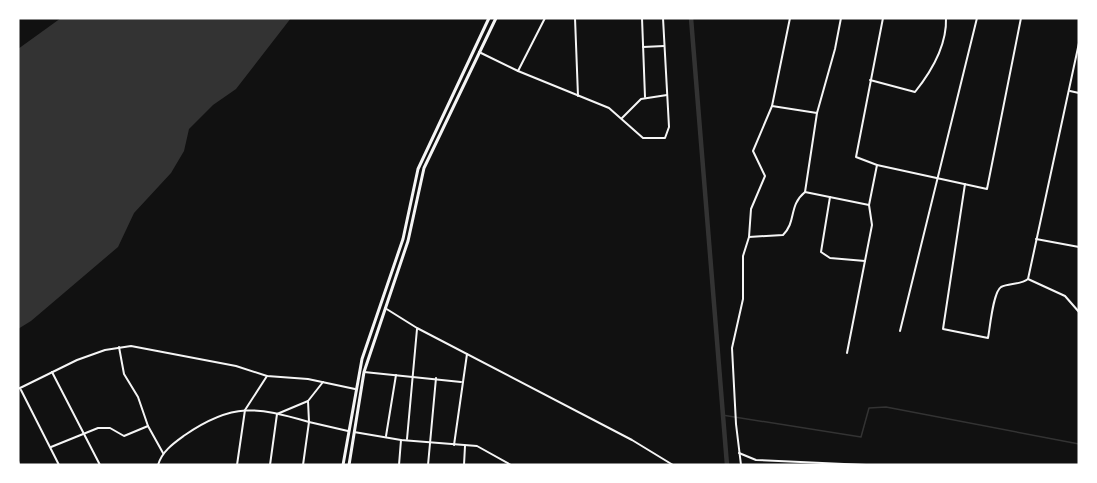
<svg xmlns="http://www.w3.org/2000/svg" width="1097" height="483" font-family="'Golos Text',sans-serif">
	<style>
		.water { fill: #333 }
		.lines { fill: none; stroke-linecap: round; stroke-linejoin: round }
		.stream { stroke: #333; stroke-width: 1.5 }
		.canal { stroke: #333; stroke-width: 4.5 }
		.minor { stroke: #f5f5f5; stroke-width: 2 }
		.secondary { stroke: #f5f5f5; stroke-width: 3 }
	</style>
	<rect width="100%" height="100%" fill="#111"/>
	<path class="water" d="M61,18H291L236,89L213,105L189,129L184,151L171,173L134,213L118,247L31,321L18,329V49Z"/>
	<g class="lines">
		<path class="stream" d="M722,415L861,437L869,408L886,407L1079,444"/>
		<path class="canal" d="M691,18L727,465"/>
		<g class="minor">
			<path d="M575,18L578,96"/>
			<path d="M642,18L645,97"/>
			<path d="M883,18L856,157L877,165L987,189L1021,18"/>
			<path d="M643,47L664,46"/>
			<path d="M479,52L518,71L609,108L643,138H665L669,127L663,18"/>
			<path d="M518,71L545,18"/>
			<path d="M870,80L915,92C931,72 947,45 946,18"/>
			<path d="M1070,91L1079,93"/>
			<path d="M772,106L817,113L835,49L841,18"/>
			<path d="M622,118L641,99L667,95"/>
			<path d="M965,184L943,329L988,338C990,328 993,292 1001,287C1009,283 1020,285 1028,279L1079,43"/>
			<path d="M805,192L817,113"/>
			<path d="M830,197L821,252L830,258L865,261"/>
			<path d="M749,237L783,235C797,221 788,206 805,192L869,205"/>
			<path d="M1036,239L1079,247"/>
			<path d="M1028,279L1065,296L1079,312"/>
			<path d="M385,308L417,328L632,440L673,465"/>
			<path d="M900,331L977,18"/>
			<path d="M119,347L124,374L138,397L148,426L163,453"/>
			<path d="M847,353L872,225L869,205L877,165"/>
			<path d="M52,372L100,465"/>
			<path d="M364,372L461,382"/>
			<path d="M18,389L77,360L105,350L131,346L236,366L267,376L308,379L355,389"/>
			<path d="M21,390L59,465"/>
			<path d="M354,432L401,440L477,446L511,465"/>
			<path d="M386,436L396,375"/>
			<path d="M407,439L417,329"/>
			<path d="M454,445L467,354"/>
			<path d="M51,447L98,428H110L124,436L148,426"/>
			<path d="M739,453L756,460L866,465"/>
			<path d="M18,461L19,465"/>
			<path d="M158,465C162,451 174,443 185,435C233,402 256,407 309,422L308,401L323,382"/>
			<path d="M237,465L245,410L267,376"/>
			<path d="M270,465L277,414L308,401"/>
			<path d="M303,465L309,422L348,431"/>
			<path d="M399,465L401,440"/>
			<path d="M428,465L436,378"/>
			<path d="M464,465L465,446"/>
			<path d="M741,465L736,424L732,348L743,299V256L749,237L751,209L765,176L753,151L772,106L790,18"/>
		</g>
		<g class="secondary">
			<path d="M343,465L362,359L403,239L418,169L489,18"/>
			<path d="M349,465L364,372L408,241L424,168L496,18"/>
		</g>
	</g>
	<rect width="1097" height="483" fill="none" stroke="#ffffff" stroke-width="39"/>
</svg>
